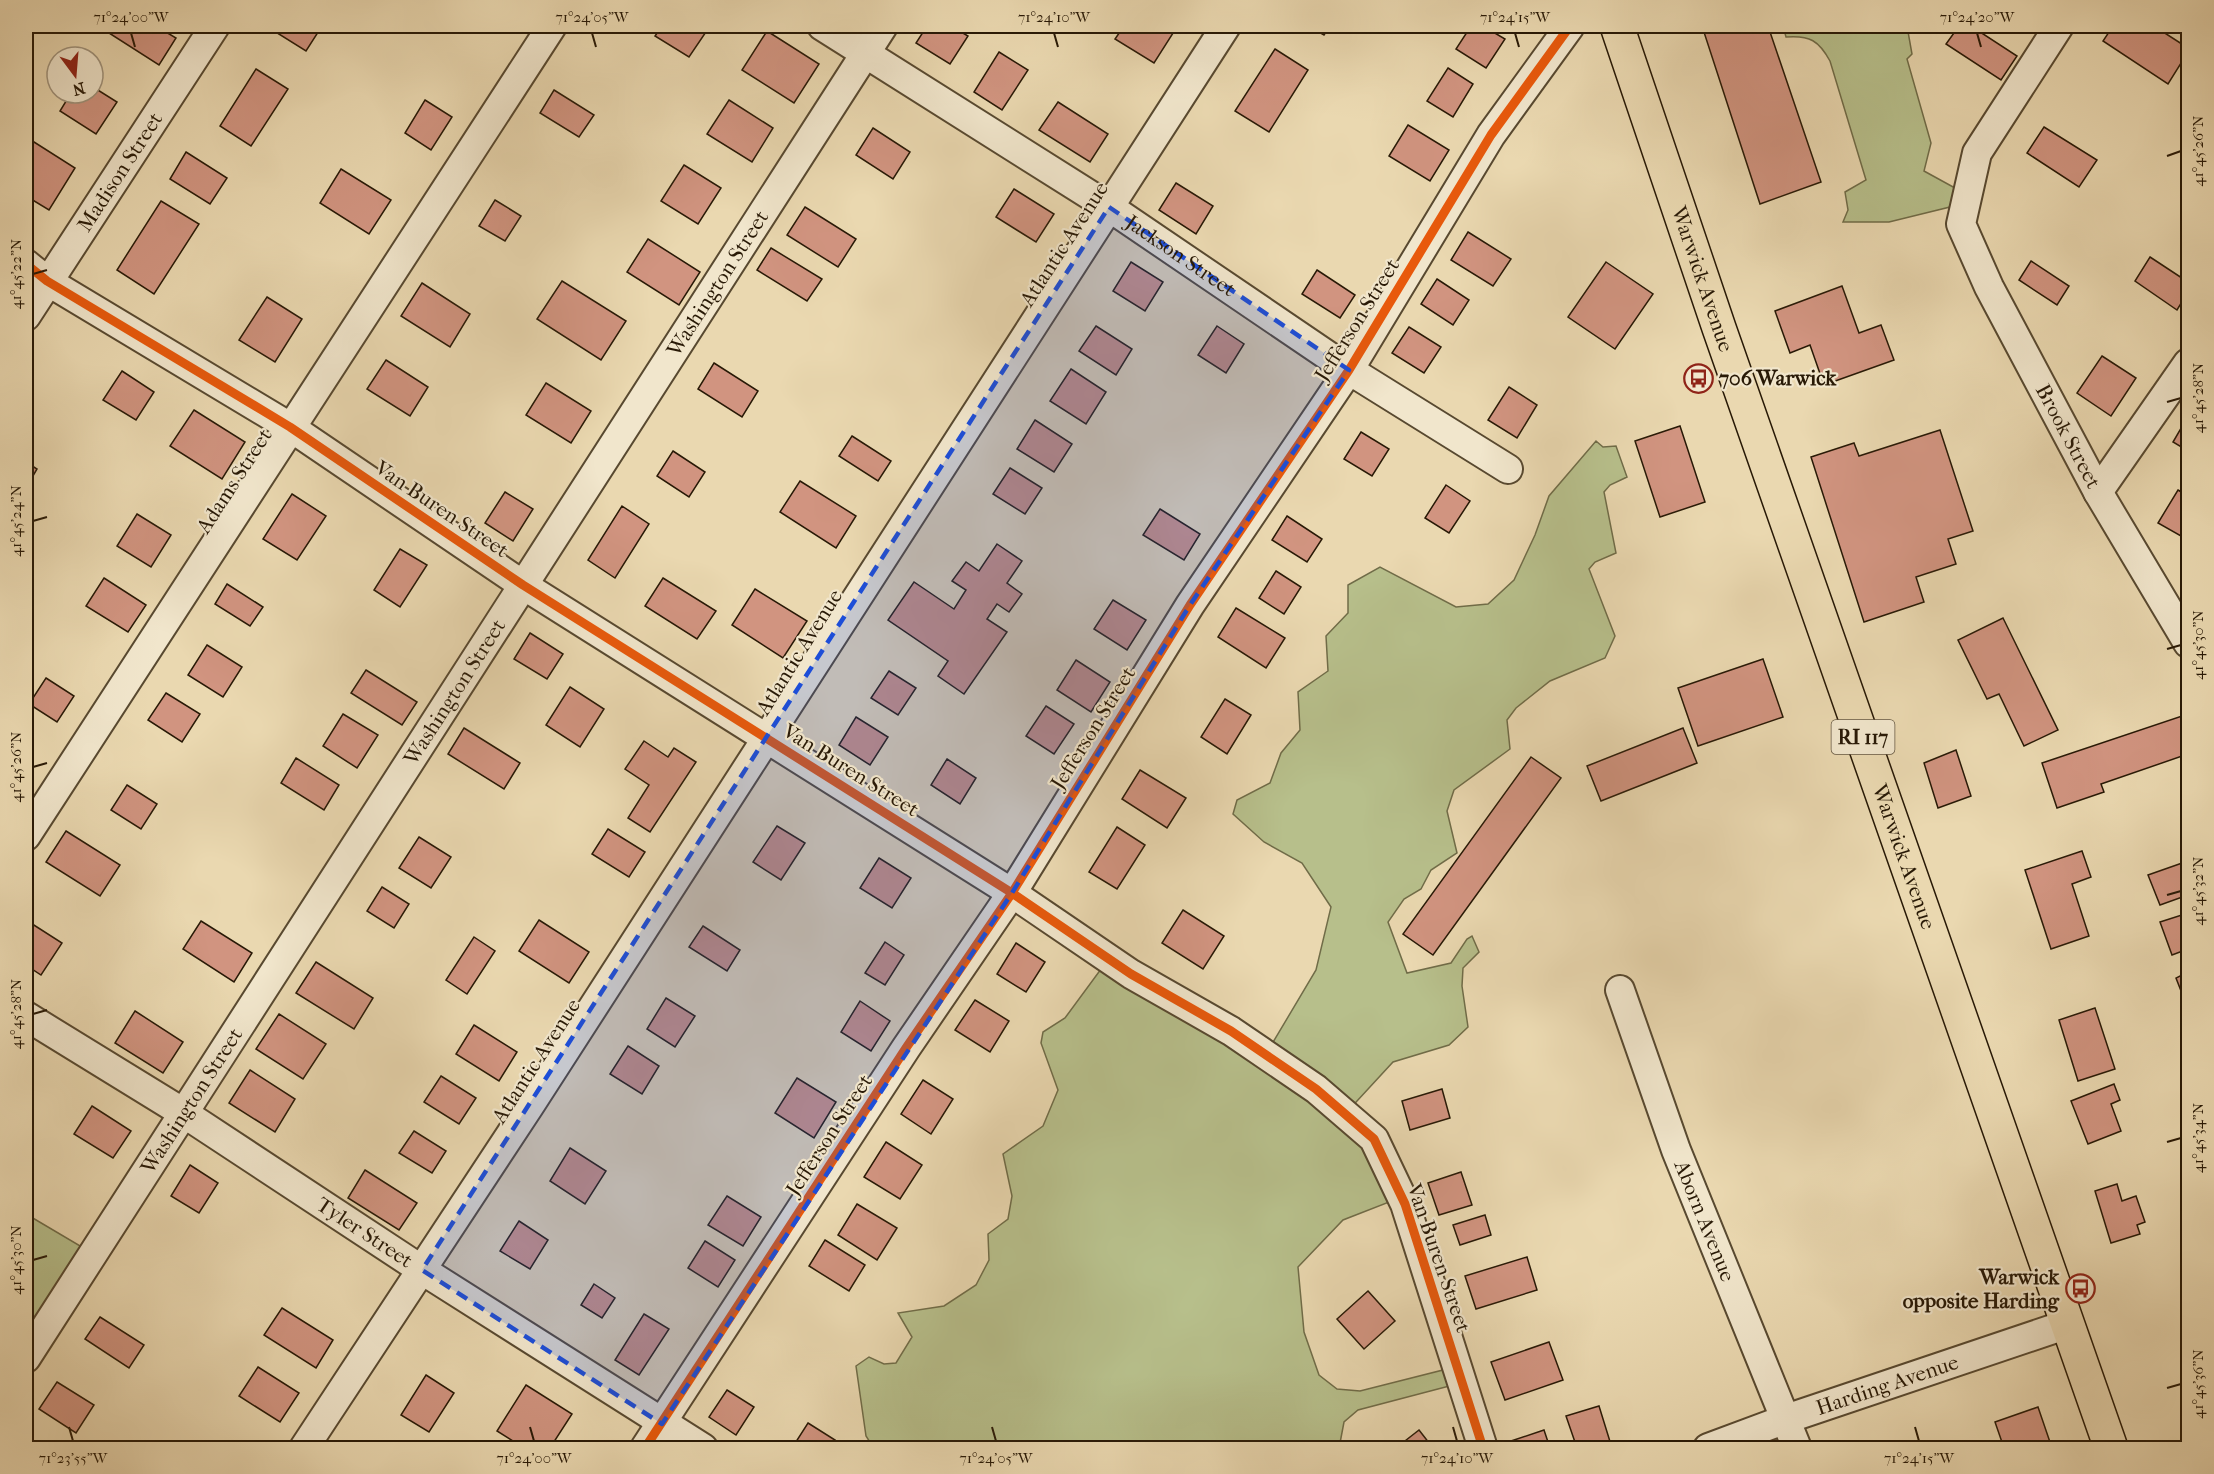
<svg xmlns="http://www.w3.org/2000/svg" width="2214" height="1474" font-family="'IM FELL French Canon',serif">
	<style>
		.green { fill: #b7bf8b; stroke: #706c48; stroke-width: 1.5 }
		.building { fill: #d19480; stroke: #281906; stroke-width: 1.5 }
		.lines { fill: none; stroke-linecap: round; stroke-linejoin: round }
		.street-casing { stroke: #584930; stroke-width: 32 }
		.primary-casing { stroke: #281906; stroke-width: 36 }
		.street { stroke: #f1e6cc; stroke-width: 28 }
		.primary { stroke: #ead8b0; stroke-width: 33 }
		.cycleway-casing { stroke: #f1e6cc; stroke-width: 13 }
		.cycleway { stroke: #e8590c; stroke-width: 9 }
		.marked { fill: #1d4ed8; fill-opacity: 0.2; stroke: #1d4ed8; stroke-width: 4.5; stroke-dasharray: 12 8; stroke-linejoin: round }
		.ticks { fill: none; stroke: #281906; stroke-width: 2 }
		.labels { text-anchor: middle; stroke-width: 4.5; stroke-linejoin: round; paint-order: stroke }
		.shield { fill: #f1e6cc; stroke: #645641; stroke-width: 1.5 }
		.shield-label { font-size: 20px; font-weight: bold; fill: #281906 }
		.street-label { font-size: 21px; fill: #281906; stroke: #f1e6cc }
		.poi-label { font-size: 21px; font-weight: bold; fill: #281906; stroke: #f1e6cc; text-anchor: start }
		.neatline { fill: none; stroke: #281906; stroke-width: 2 }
		.ticks-label { font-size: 15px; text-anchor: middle; fill: #281906 }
	</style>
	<rect width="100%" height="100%" fill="#ead8b0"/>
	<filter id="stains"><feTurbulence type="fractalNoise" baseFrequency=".00333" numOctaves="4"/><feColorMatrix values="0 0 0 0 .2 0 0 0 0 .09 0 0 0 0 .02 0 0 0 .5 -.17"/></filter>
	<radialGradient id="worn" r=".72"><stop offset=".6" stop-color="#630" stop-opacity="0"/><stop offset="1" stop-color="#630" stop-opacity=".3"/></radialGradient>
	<g class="green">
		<path d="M1783,26H1907L1912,54L1907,59L1931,143L1924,171L1966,194L1958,205L1889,222H1843L1848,210L1845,192L1866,180L1830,61C1819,41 1810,35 1786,37Z"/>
		<path d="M1596,441L1603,447L1616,446L1627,477L1610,485L1604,492L1616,553L1595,562L1589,569L1615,636L1605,658L1550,681L1516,708L1507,720L1510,749L1454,790L1447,811L1457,853L1431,870L1421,889L1404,899L1388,922L1407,973L1451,963L1467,939L1472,936L1479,952L1463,968L1462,986L1468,1027L1449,1045L1393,1062L1345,1114L1397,1199L1343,1220L1298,1267L1304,1332L1319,1375L1337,1389L1360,1391L1451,1368L1457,1384L1358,1410L1344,1422L1340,1443L1342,1448H899L891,1446L873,1447L866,1436L856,1366L869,1357L884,1364L896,1363L912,1337L898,1313L944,1306L976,1285L989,1260L988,1234L1008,1219L1012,1196L1003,1154L1043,1126L1058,1090L1041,1043L1043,1032L1065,1018L1104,965L1266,1054L1316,970L1331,907L1302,863L1264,842L1233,814L1237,800L1270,783L1281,753L1300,730L1298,692L1328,671L1326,636L1348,613V585L1380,567L1456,607L1488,604L1514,580L1535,535L1549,496Z"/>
		<path d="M26,1214L87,1250L26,1358Z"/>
	</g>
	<g class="building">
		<path d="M114,26H156L176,38L159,65L109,33Z"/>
		<path d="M266,26H322L306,51Z"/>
		<path d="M662,26H710L689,57L655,36Z"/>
		<path d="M927,26H951L968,36L950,64L916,43Z"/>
		<path d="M1124,26H1169L1175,30L1154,63L1115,39Z"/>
		<path d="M1308,26H1330L1324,35Z"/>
		<path d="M1471,26H1483L1505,39L1486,68L1456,49Z"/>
		<path d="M1702,26H1768L1821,182L1760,204Z"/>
		<path d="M1959,26H1971L2017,56L2001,80L1946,44Z"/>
		<path d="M2113,26H2154L2188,48V52L2168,84L2103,41Z"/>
		<path d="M767,31L819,64L794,103L742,70Z"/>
		<path d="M1275,49L1308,70L1269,132L1235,111Z"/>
		<path d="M999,52L1028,70L1002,110L974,92Z"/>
		<path d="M1448,68L1473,84L1453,117L1427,101Z"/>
		<path d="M256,69L288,89L251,146L220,126Z"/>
		<path d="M93,87L117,102L96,134L60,111L71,93H93Z"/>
		<path d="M554,90L594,115L579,137L540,113Z"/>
		<path d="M425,100L452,117L431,150L405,133Z"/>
		<path d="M729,100L773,128L752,162L707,134Z"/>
		<path d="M1058,102L1108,134L1090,162L1039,130Z"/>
		<path d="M1408,125L1449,150L1430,181L1389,156Z"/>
		<path d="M2044,127L2097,160L2079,187L2027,153Z"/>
		<path d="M873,128L910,152L893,179L856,155Z"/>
		<path d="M34,142L75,168L49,210L26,196V156Z"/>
		<path d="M186,152L227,178L210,204L170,179Z"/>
		<path d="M684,165L721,188L698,224L661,201Z"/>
		<path d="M341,169L391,200L369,234L320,203Z"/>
		<path d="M1176,183L1213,206L1196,234L1159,210Z"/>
		<path d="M1014,189L1054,214L1036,242L996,217Z"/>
		<path d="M495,200L521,216L505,241L479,226Z"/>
		<path d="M161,201L199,224L154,294L117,270Z"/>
		<path d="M805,207L856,239L838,267L787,235Z"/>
		<path d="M1468,232L1511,259L1493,286L1451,260Z"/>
		<path d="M648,239L700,272L679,305L627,272Z"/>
		<path d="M771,248L822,279L807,301L757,270Z"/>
		<path d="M2150,257L2188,282V292L2177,310L2135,281Z"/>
		<path d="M2031,261L2069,286L2057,305L2019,280Z"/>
		<path d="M1131,262L1163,282L1145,311L1113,291Z"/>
		<path d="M1606,262L1653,294L1615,349L1568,317Z"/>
		<path d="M1317,270L1355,295L1340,318L1302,294Z"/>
		<path d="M1437,279L1469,300L1453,325L1421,304Z"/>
		<path d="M562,281L626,321L601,360L537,319Z"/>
		<path d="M422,283L470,314L450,347L401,316Z"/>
		<path d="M1842,286L1859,333L1881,325L1894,360L1824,385L1810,345L1790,353L1775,311Z"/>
		<path d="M267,297L302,319L275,362L239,340Z"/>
		<path d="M1096,326L1132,349L1116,375L1079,351Z"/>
		<path d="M1217,326L1244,344L1226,373L1198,355Z"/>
		<path d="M1409,327L1441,347L1424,373L1392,353Z"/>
		<path d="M2102,356L2136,378L2111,416L2077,393Z"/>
		<path d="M386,360L428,387L410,416L367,389Z"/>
		<path d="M714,363L758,391L742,417L698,389Z"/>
		<path d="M1071,369L1106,392L1086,424L1050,401Z"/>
		<path d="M122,371L154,392L136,420L103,400Z"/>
		<path d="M546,383L591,411L571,443L526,415Z"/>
		<path d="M1509,387L1537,405L1517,438L1488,420Z"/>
		<path d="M194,410L245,442L222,479L170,446Z"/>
		<path d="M2187,418L2188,419V451L2173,442Z"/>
		<path d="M1035,420L1072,444L1054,472L1017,449Z"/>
		<path d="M1680,426L1705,502L1660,517L1635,441Z"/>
		<path d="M1940,430L1973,531L1948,539L1956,564L1916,577L1924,602L1864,622L1811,457L1854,443L1859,456Z"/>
		<path d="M1361,432L1389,449L1372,476L1344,459Z"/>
		<path d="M852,436L891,461L878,481L839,456Z"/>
		<path d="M673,451L705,472L689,497L657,476Z"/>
		<path d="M26,462L37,469L26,488Z"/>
		<path d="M1010,468L1042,488L1025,514L993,494Z"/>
		<path d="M800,481L856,516L836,548L780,512Z"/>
		<path d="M1446,485L1470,501L1449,533L1425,518Z"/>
		<path d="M2178,490L2188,496V540L2158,523Z"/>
		<path d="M505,492L533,509L513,541L485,523Z"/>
		<path d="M292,494L326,516L297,560L263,539Z"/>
		<path d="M622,506L649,524L615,578L588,560Z"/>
		<path d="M1160,509L1200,534L1184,560L1143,535Z"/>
		<path d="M137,514L171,535L151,567L117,546Z"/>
		<path d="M1287,516L1322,539L1307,562L1272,540Z"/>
		<path d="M997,544L1022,561L1007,583L1022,594L1009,612L997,604L987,619L1007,632L964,694L938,676L948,661L888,620L914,582L954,609L966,590L952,581L966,562L979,571Z"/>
		<path d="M400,549L427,565L400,607L374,590Z"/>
		<path d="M1276,571L1301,587L1284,614L1259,598Z"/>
		<path d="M104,578L146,605L128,632L86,606Z"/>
		<path d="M663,578L716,611L697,639L645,606Z"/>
		<path d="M227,584L263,607L250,626L215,604Z"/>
		<path d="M755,589L807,621L783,658L732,625Z"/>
		<path d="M1113,600L1146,620L1127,650L1094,629Z"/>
		<path d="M1236,608L1285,638L1266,668L1218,637Z"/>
		<path d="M2003,618L2058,730L2024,746L1999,694L1987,699L1958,640Z"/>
		<path d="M530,633L563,654L547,679L514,659Z"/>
		<path d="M207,645L242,667L223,697L188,675Z"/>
		<path d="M1763,659L1783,717L1698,746L1678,688Z"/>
		<path d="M1076,660L1110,682L1091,712L1057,690Z"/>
		<path d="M366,670L417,702L402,725L351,693Z"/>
		<path d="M889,671L916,688L898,715L871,698Z"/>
		<path d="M46,678L74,696L57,722L29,704Z"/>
		<path d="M570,687L604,709L580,747L546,725Z"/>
		<path d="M166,693L200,714L182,742L148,720Z"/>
		<path d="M1225,699L1251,715L1227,754L1201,737Z"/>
		<path d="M1046,706L1074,724L1054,754L1026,736Z"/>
		<path d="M343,714L378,735L357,768L323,746Z"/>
		<path d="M2188,714V754L2101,784L2104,792L2057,808L2042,763Z"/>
		<path d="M856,717L888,737L870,765L839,745Z"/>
		<path d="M464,728L520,763L504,789L448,754Z"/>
		<path d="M1683,728L1697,763L1601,801L1587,766Z"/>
		<path d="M644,741L668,757L674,748L696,762L650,832L628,818L649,785L625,769Z"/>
		<path d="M1956,750L1971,796L1938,808L1924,763Z"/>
		<path d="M1531,757L1561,778L1433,955L1403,934Z"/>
		<path d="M296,758L339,785L324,810L281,783Z"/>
		<path d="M947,759L976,778L960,804L931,785Z"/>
		<path d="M1140,770L1186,798L1167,828L1122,799Z"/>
		<path d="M127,785L157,804L141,829L111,810Z"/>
		<path d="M777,826L805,843L781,880L753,862Z"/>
		<path d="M1117,827L1145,845L1117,889L1089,872Z"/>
		<path d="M608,829L645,852L629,877L592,854Z"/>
		<path d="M66,831L120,865L100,896L46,862Z"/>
		<path d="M419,837L451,857L431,888L399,868Z"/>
		<path d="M2082,851L2091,877L2072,884L2089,936L2051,949L2025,870Z"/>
		<path d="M879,858L911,878L892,908L860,888Z"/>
		<path d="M2185,862L2188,871V895L2160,905L2148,875Z"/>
		<path d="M382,887L409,904L394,928L367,911Z"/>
		<path d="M1183,910L1224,936L1203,969L1162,943Z"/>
		<path d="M2188,913V949L2172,955L2160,922Z"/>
		<path d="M26,920L62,943L41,975L26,965Z"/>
		<path d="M539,920L589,952L569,983L519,951Z"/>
		<path d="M201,921L252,953L234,982L183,949Z"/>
		<path d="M703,926L740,950L727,971L689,947Z"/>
		<path d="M474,937L495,951L467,994L446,980Z"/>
		<path d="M885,942L904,955L885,985L865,973Z"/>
		<path d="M1016,943L1045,962L1026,992L997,974Z"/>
		<path d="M316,962L373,998L354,1029L296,993Z"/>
		<path d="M2188,972V999L2185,1001L2176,978Z"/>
		<path d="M666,998L695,1016L675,1047L647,1029Z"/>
		<path d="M975,1000L1009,1021L990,1052L955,1030Z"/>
		<path d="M860,1001L890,1021L871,1051L841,1032Z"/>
		<path d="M2095,1008L2115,1069L2078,1081L2059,1020Z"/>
		<path d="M135,1011L183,1042L163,1073L115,1043Z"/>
		<path d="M279,1014L326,1044L303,1079L256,1049Z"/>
		<path d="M474,1025L517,1052L499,1081L456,1054Z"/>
		<path d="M628,1046L659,1066L642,1094L610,1074Z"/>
		<path d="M250,1070L295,1099L275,1132L229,1103Z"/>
		<path d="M441,1076L476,1098L459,1124L424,1102Z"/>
		<path d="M797,1078L836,1102L814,1138L775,1113Z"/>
		<path d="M923,1080L953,1099L931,1134L901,1114Z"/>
		<path d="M2114,1084L2120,1100L2111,1104L2121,1131L2088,1144L2071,1101Z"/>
		<path d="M1442,1089L1450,1118L1410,1130L1402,1101Z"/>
		<path d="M92,1106L131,1131L113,1158L74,1134Z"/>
		<path d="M414,1131L446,1151L432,1173L399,1153Z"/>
		<path d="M886,1142L922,1165L900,1199L864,1177Z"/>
		<path d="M570,1148L606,1171L585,1204L550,1181Z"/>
		<path d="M190,1165L218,1183L199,1213L171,1196Z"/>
		<path d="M365,1170L417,1203L399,1230L348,1198Z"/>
		<path d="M1461,1172L1472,1205L1439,1215L1428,1183Z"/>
		<path d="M2117,1184L2122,1201L2136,1196L2145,1222L2137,1225L2140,1234L2111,1243L2095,1191Z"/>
		<path d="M727,1196L761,1217L743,1246L708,1225Z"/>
		<path d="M857,1204L897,1228L877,1260L838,1235Z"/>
		<path d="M1485,1215L1491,1235L1460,1245L1453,1225Z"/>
		<path d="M519,1221L548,1240L530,1269L500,1251Z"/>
		<path d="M825,1240L865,1265L849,1291L809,1266Z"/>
		<path d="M705,1241L735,1260L718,1287L688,1268Z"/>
		<path d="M1527,1257L1537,1290L1476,1309L1465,1276Z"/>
		<path d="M594,1284L615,1298L602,1318L581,1305Z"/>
		<path d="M1368,1291L1395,1321L1364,1349L1337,1319Z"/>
		<path d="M282,1308L333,1340L316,1368L264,1335Z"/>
		<path d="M644,1314L669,1329L639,1375L615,1360Z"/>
		<path d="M100,1317L144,1345L129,1368L85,1339Z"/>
		<path d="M1549,1342L1563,1380L1505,1400L1491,1362Z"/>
		<path d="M258,1367L299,1393L280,1422L239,1396Z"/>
		<path d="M426,1375L454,1393L429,1432L401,1415Z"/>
		<path d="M57,1382L94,1405L76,1433L39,1409Z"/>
		<path d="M526,1385L572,1414L550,1448H524L497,1431Z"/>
		<path d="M727,1390L754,1407L736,1435L709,1417Z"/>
		<path d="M1599,1406L1612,1448H1577L1566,1416Z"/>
		<path d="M2038,1407L2052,1448H2004L1995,1422Z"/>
		<path d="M808,1423L835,1440L829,1448H792Z"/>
		<path d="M1419,1430L1433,1448H1396Z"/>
		<path d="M1544,1430L1550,1448H1514L1511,1441Z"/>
	</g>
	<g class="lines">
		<defs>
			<g id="street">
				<path id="s1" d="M822,26L1109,207L1349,370L1508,469"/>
				<path id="s2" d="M2059,26L1977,153L1961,224L1989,287L2098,492L2188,643"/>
				<path d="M26,264L47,281L290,427L523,585L1012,893L1131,974L1231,1031L1316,1089L1374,1139L1405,1204L1483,1448"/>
				<path id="s3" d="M26,316L215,26"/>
				<path d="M2098,492L2188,363"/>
				<path d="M26,836L552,26"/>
				<path id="s4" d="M1620,990L1676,1150L1797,1448"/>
				<path id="s5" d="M26,1016L182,1112L422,1270L703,1448"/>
				<path id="s6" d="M26,1358L883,26"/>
				<path d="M304,1448L530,1105L1226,26"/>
				<path d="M645,1448L906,1048L1012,893L1190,605L1349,370L1491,135L1570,26"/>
				<path id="s7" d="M1708,1448L1786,1419L2068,1324"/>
			</g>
			<g id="primary">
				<path id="s8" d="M1617,26L1719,328L2111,1448"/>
			</g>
		</defs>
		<use href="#street" class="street-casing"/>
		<use href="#primary" class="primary-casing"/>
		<use href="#street" class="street"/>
		<use href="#primary" class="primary"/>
		<defs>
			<g id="cycleway">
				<path d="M26,264L47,281L290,427L523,585L1012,893L1131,974L1231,1031L1316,1089L1374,1139L1405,1204L1483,1448"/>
				<path d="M645,1448L906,1048L1012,893L1190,605L1349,370L1491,135L1570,26"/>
			</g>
		</defs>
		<use href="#cycleway" class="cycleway-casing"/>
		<use href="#cycleway" class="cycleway"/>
	</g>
	<path class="marked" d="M1109,207L1349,370L1190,605L1012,893L662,1424L422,1270Z"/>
	<path class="ticks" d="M131,33L135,47M592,33L596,47M1054,33L1058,47M1515,33L1519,47M1977,33L1981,47M2167,156L2181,151M33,274L47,270M2167,402L2181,398M33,521L47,517M2167,649L2181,645M33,767L47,763M2167,895L2181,891M33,1014L47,1010M2167,1142L2181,1138M33,1260L47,1256M2167,1388L2181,1384M69,1427L73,1441M530,1427L534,1441M992,1427L996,1441M1453,1427L1457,1441M1915,1427L1919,1441"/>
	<defs>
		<symbol id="bus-ring" viewBox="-11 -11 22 22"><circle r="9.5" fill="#f1e6cc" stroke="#8f2418" stroke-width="1.5"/><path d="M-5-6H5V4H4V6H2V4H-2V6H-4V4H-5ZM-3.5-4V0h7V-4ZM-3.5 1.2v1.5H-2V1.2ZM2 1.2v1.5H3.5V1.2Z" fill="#8f2418"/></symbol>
	</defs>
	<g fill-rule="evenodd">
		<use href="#bus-ring" x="1682" y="362" width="33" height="33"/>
		<use href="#bus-ring" x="2064" y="1272" width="33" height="33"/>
	</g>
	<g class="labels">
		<rect class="shield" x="1831.5" y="720" width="63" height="34" rx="4.5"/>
		<g class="shield-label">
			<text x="1863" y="744">RI 117</text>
		</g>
		<g class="street-label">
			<text dy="7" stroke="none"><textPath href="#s3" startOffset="172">Madison Street</textPath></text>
			<text transform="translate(1064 244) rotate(-57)" y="7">Atlantic Avenue</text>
			<text dy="7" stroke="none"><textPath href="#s1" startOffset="426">Jackson Street</textPath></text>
			<text dy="7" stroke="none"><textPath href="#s8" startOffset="267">Warwick Avenue</textPath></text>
			<text dy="7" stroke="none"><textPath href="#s6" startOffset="1278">Washington Street</textPath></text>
			<text transform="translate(1357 320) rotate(-58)" y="7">Jefferson Street</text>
			<text dy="7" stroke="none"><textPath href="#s2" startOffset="462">Brook Street</textPath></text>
			<text transform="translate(234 481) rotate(-57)" y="7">Adams Street</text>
			<text transform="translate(442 509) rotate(34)" y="7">Van Buren Street</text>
			<text transform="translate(799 652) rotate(-58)" y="7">Atlantic Avenue</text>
			<text dy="7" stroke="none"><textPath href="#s6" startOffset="792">Washington Street</textPath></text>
			<text transform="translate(1093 728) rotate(-58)" y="7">Jefferson Street</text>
			<text transform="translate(851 770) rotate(32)" y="7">Van Buren Street</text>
			<text dy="7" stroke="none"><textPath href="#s8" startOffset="879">Warwick Avenue</textPath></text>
			<text transform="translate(536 1061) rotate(-57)" y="7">Atlantic Avenue</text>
			<text dy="7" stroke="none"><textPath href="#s6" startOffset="306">Washington Street</textPath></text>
			<text transform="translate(829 1135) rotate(-57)" y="7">Jefferson Street</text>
			<text dy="7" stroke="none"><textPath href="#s4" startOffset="246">Aborn Avenue</textPath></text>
			<text dy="7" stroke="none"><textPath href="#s5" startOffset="402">Tyler Street</textPath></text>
			<text transform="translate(1439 1258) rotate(71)" y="7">Van Buren Street</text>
			<text dy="7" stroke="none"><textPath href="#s7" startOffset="190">Harding Avenue</textPath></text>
		</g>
		<g class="poi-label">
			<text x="1719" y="385">706 Warwick</text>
			<text x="2059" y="1284" text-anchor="end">Warwick<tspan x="2059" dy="24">opposite Harding</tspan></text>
		</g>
	</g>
	<rect width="2214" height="1474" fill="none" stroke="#ead8b0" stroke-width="66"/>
	<g transform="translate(75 75) rotate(164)"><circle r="28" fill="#f1e6cc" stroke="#a1947d" stroke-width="1.5"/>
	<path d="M0-4.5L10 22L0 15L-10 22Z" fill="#8f2418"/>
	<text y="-9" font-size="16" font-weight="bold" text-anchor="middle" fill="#281906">N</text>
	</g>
	<rect x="33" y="33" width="2148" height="1408" class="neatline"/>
	<g class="ticks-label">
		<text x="131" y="22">71°24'00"W</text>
		<text x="592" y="22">71°24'05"W</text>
		<text x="1054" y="22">71°24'10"W</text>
		<text x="1515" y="22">71°24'15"W</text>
		<text x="1977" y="22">71°24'20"W</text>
		<text transform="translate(2198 151) rotate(-90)" y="5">41°45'26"N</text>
		<text transform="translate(16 274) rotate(-90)" y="5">41°45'22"N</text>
		<text transform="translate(2198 398) rotate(-90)" y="5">41°45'28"N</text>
		<text transform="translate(16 521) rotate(-90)" y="5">41°45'24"N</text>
		<text transform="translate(2198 645) rotate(-90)" y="5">41°45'30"N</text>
		<text transform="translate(16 767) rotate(-90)" y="5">41°45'26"N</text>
		<text transform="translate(2198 891) rotate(-90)" y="5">41°45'32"N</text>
		<text transform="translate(16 1014) rotate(-90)" y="5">41°45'28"N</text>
		<text transform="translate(2198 1138) rotate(-90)" y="5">41°45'34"N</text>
		<text transform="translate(16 1260) rotate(-90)" y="5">41°45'30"N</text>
		<text transform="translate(2198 1384) rotate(-90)" y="5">41°45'36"N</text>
		<text x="73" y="1463">71°23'55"W</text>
		<text x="534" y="1463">71°24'00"W</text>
		<text x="996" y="1463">71°24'05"W</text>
		<text x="1457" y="1463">71°24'10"W</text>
		<text x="1919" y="1463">71°24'15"W</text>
	</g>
	<rect width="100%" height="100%" filter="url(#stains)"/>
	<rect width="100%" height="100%" fill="url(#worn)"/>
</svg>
